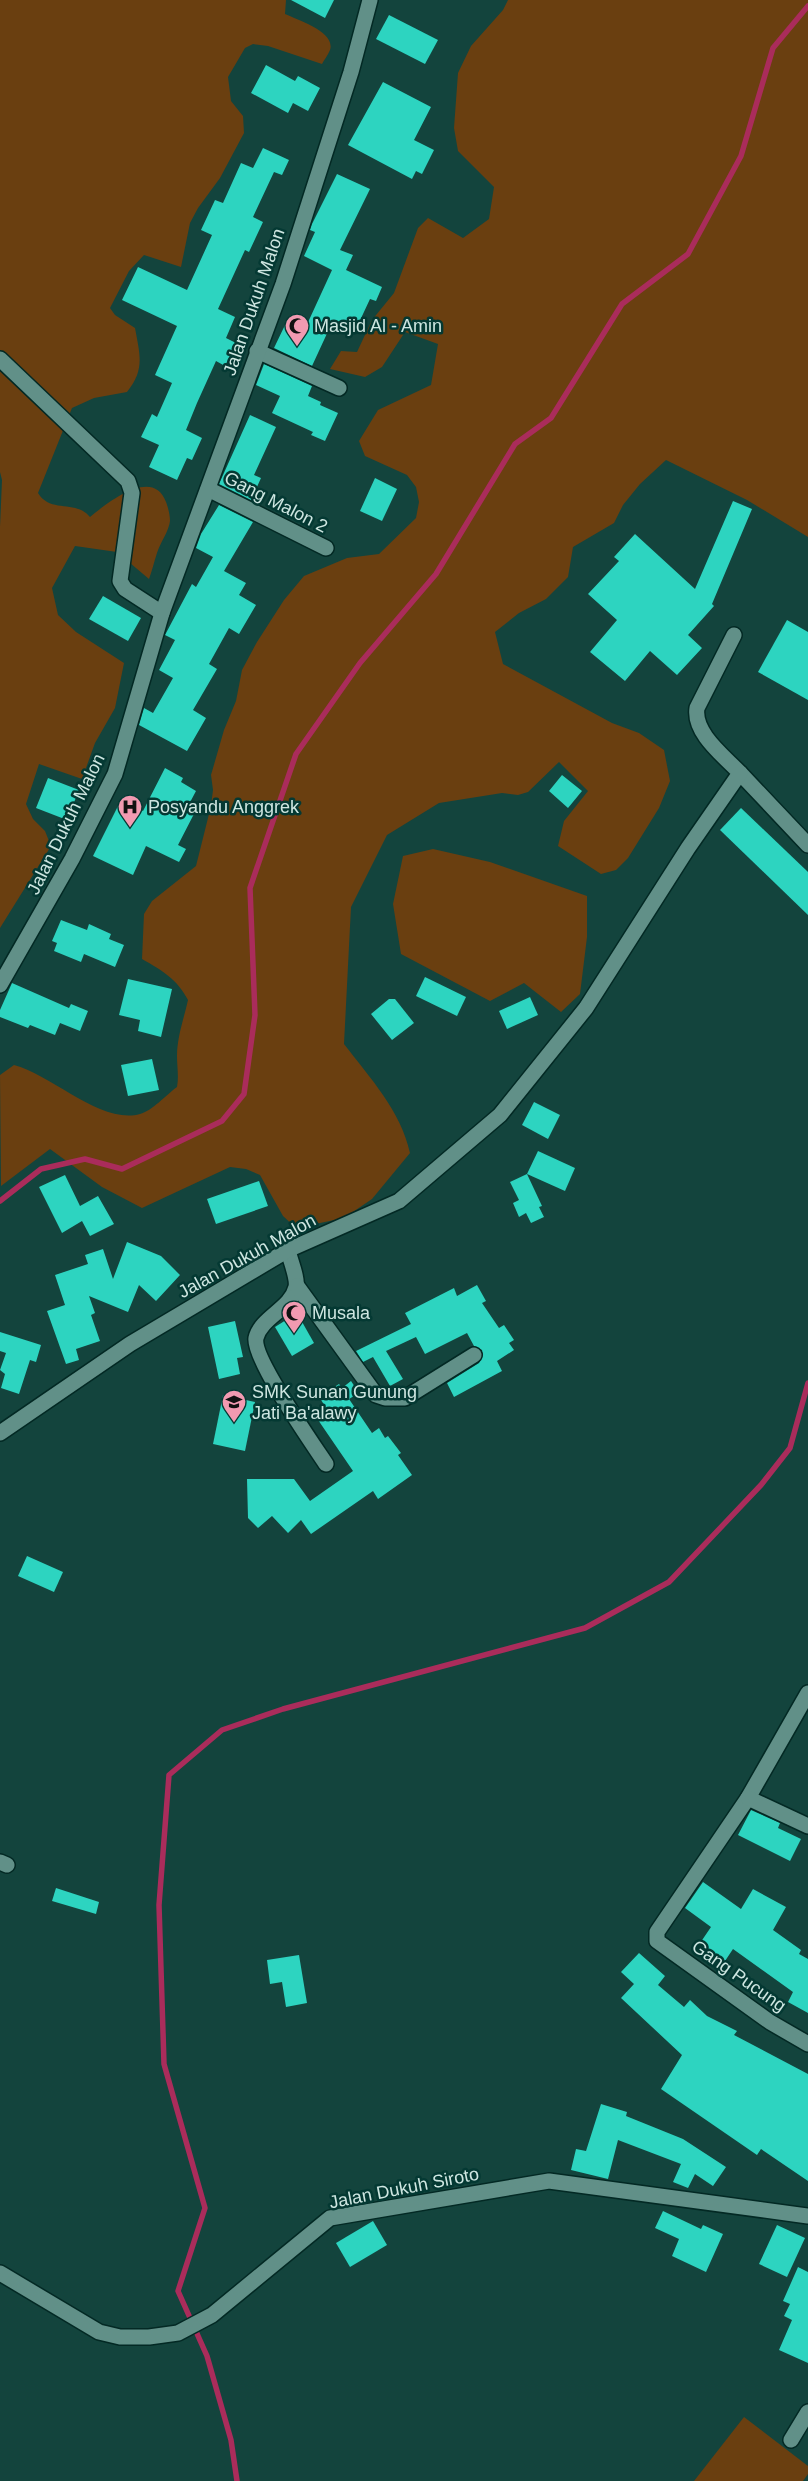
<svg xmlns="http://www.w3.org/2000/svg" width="808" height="2481" font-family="Arial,sans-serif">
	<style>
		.green { fill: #6a3f10 }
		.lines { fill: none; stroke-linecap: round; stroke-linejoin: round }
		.stream { stroke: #aa2c5b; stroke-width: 5.5 }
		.building { fill: #2dd4c0 }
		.minor-casing { stroke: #032924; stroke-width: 18 }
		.minor { stroke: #619088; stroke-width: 15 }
		.labels { text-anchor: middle; stroke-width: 5; stroke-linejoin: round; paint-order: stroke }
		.street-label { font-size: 18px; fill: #cee6e1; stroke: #043933 }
		.poi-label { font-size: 18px; fill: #cee6e1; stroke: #043933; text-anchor: start }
	</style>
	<rect width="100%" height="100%" fill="#13443d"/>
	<g class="green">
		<path d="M0,0H286L285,14C298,20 336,32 330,50C328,55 324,60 322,64L268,46L253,44L245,48L228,77L231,101L243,116L244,133L220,178L198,208L190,223L181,267L144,255L129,271L110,308L115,315L135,328C140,355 145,370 127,392L94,398L72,408L38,493C51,514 75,499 90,517C107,503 153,466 166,502C168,507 170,515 170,521C169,531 160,543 157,553C154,562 152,571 149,579L117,552L75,546L52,588L58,615L76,632L124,663L115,708L95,743L82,779L39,764L26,804L33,819L45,831L51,846L0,928V527L2,480L0,472Z"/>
		<path d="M508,0H808V537L747,500L666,460L640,484L623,505L614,523L573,547L568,577L546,599L519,613L495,632L503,664L612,723L639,733L664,750L670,781L659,808L628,858L616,870L601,874L558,846L564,821L588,791L559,762L528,792L518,795L502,793L439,803L387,835L351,907L344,1044C370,1078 401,1111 410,1153L372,1199L344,1218L296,1228L283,1216L260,1175L246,1169L230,1167L142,1208L102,1187L50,1149L1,1186L0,1075L14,1065C52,1075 102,1125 140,1114C152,1111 166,1095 177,1087C179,1076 177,1067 177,1056C177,1037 184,1018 188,1000C177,979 163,971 142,959L144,914L152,901L196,866L211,806L213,790L211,775L224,730L236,701L242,670L257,642L284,600L304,576L347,558L379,554L416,518L419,502L416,487L407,475L365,456L359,441L378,410L431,385L438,344L405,332L382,367L365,377L330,369L341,351L357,352L372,320L394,293L418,228L428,218L463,238L489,219L494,187L458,151L454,128L458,73L471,46L503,10Z"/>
		<path d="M433,849L490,862L587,896V937L580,994L561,1012L524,983L490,1001L401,954L393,904L403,856Z"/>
		<path d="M744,2417L808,2466V2474L803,2481H694Z"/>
	</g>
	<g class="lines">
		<g class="stream">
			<path d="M0,1201L41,1169L85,1159L122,1169L222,1121L244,1094L255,1015L250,888L296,754L360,663L436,574L515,444L551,418L622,304L688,254L741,156L773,48L808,6"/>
			<path d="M237,2481L231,2440L207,2356L178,2291L205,2208L164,2064L159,1905L169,1775L222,1730L283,1709L585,1628L669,1582L761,1485L790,1448L808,1383"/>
		</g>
	</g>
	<g class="building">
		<path d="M291,0H334L325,18Z"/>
		<path d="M389,15L438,40L425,64L376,39Z"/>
		<path d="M266,65L295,81L298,76L320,88L308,111L293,103L288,113L251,93Z"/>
		<path d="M383,82L431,107L414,140L434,150L422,174L416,171L412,179L348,145Z"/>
		<path d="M263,148L289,160L282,175L274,172L253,217L263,222L249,252L245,250L218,309L235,317L226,338L236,343L225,366L216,361L197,403L186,430L202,438L192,460L187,458L177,480L149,467L159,445L141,437L152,414L157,417L172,383L155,375L177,326L122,300L138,267L187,290L212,235L201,230L215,200L223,203L241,163L253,168Z"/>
		<path d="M337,174L370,189L340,250L353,255L346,270L382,287L376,301L370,299L356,329L340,322L336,330L330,327L312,366L274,348L286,323L304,331L332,270L304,256L315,232L310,230L312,224Z"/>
		<path d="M264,364L312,386L308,396L321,402L320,405L338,413L325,441L311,435L313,432L272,413L280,396L256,385Z"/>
		<path d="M250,415L276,427L254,475L261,478L251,500L219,484Z"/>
		<path d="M375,478L397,489L382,521L360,511Z"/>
		<path d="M733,501L752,509L712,604L714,606L688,635L702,648L677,675L650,651L625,681L590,652L617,620L588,594L619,561L614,557L635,534L695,589Z"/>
		<path d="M219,505L253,522L224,571L246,583L239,595L256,605L239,634L229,628L209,664L217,669L193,710L206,718L187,751L139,725L144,708L153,713L173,678L159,670L175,640L165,635L192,584L196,587L213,557L196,548L201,534Z"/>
		<path d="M103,596L141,618L128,641L89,619Z"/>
		<path d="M787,620L808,632V700L758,672Z"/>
		<path d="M165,768L183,778L181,782L196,791L187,808L195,812L178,845L186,849L179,862L146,846L133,875L93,856L121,800L143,811Z"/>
		<path d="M562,775L582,791L568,808L549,791Z"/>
		<path d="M48,778L79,790L67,820L36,808Z"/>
		<path d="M741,808L808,872V915L720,830Z"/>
		<path d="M61,920L87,930L89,924L111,934L109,939L124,945L115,967L84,954L81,962L54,951L57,943L52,941Z"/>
		<path d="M425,977L466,997L457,1016L416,996Z"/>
		<path d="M128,979L172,989L161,1037L138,1031L140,1020L119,1015Z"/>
		<path d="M12,983L69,1008L71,1004L88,1011L80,1031L60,1023L55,1035L30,1025L28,1028L0,1017V1010Z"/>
		<path d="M530,997L538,1015L507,1029L499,1011Z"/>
		<path d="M389,999H395L414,1023L392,1040L371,1014Z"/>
		<path d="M152,1059L159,1090L128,1096L121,1065Z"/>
		<path d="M534,1102L560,1115L548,1139L522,1125Z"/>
		<path d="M538,1151L575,1168L565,1191L527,1174Z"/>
		<path d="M527,1174L542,1206L539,1207L544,1217L531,1223L526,1213L519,1217L513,1203L519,1200L510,1182Z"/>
		<path d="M65,1175L80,1206L98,1196L114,1224L90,1236L82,1221L62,1233L39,1187Z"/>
		<path d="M259,1181L268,1206L216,1224L207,1199Z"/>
		<path d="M127,1242L161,1256L180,1275L156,1301L139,1285L128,1312L89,1296L95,1313L91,1315L100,1341L76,1349L79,1360L66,1364L47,1311L65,1305L55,1275L88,1264L85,1255L103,1249L113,1279Z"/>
		<path d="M477,1285L486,1301L482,1303L499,1328L504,1325L514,1340L509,1343L514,1350L497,1361L502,1371L454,1397L447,1383L479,1363L483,1355L482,1350L474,1346L467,1333L425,1354L416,1337L386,1351L403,1379L390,1386L373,1357L363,1362L356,1351L411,1324L405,1313L454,1288L457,1296Z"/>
		<path d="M297,1313L314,1343L292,1356L275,1327Z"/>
		<path d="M235,1321L243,1357L237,1358L240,1374L219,1379L208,1327Z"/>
		<path d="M0,1332L41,1345L36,1362L30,1360L19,1394L1,1388L5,1374L0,1370L6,1353L0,1351Z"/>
		<path d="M351,1381L359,1393L349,1399L372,1433L379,1428L385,1438L388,1436L401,1453L398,1455L412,1475L378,1499L373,1491L311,1534L301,1520L288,1533L272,1516L258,1528L248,1518L247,1479H294L310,1501L353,1471L314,1414L325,1406L319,1397L339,1384L342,1388Z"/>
		<path d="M223,1395L255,1402L245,1451L213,1444Z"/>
		<path d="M27,1556L63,1572L54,1592L18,1576Z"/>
		<path d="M751,1810L780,1823L778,1828L801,1839L790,1861L738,1835Z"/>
		<path d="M703,1882L741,1909L753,1889L786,1907L773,1930L801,1950L799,1954L808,1959V2013L788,2002L793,1992L733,1949L721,1967L696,1949L711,1927L685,1908Z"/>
		<path d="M56,1888L99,1902L96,1914L52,1901Z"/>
		<path d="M639,1953L665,1976L658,1985L684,2007L690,2000L707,2016L737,2031L734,2035L808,2074V2181L761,2149L757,2155L661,2089L682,2055L621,1998L634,1984L621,1972Z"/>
		<path d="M299,1955L307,2003L286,2007L282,1982L270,1984L267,1960Z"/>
		<path d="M601,2104L627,2112L626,2116L683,2139L726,2167L713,2186L695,2174L688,2188L673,2182L681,2164L618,2140L608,2179L571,2170L576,2149L586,2151Z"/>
		<path d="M663,2211L701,2229L703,2225L723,2234L706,2272L672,2256L679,2239L655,2228Z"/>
		<path d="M373,2221L387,2245L350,2267L336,2243Z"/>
		<path d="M777,2225L805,2238L787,2277L759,2264Z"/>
		<path d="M798,2267L808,2272V2363L779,2350L792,2320L784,2316L790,2304L783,2301Z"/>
	</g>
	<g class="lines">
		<defs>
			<g id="minor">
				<path d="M257,351L339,388"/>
				<path d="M0,359L128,481L132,493L120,581L125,589L162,613"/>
				<path d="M208,489L326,548"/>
				<path d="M740,773L808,845"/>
				<path d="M0,985L72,859L115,774L162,613L283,284L351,72L370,0"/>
				<path d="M288,1250C290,1260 298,1278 296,1287C291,1309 261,1317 256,1338C252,1357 312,1443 326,1464"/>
				<path d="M297,1286L376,1395L385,1398H405L474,1355"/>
				<path d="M0,1433L130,1344L288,1250L399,1201L500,1115L586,1008L688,848L740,773C724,756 693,733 697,708L734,635"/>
				<path d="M808,1693L748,1798L657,1932V1941L770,2022L808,2044"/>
				<path d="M748,1798L808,1826"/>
				<path d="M0,1862L7,1865"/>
				<path d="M0,2273L99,2332L120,2337H149L178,2333L212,2315L330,2218L549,2181L808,2216"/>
				<path d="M791,2440L808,2412"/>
			</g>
		</defs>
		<use href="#minor" class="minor-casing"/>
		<use href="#minor" class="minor"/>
	</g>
	<defs>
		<symbol id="mosque-pin" viewBox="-11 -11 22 30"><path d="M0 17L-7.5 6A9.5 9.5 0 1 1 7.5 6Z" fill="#f19ab1" stroke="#043933"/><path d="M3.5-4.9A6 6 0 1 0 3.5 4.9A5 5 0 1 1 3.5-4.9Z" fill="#111"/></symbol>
		<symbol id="hospital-pin" viewBox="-11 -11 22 30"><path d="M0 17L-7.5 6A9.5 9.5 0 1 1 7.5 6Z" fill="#f19ab1" stroke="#043933"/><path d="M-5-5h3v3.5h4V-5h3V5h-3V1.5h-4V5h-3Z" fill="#111"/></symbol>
		<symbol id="school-pin" viewBox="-11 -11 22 30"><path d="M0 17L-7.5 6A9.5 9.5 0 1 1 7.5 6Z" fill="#f19ab1" stroke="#043933"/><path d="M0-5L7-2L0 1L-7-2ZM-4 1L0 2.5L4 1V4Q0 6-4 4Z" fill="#111"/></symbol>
	</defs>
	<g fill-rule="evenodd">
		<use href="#mosque-pin" x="283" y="312" width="28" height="38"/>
		<use href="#hospital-pin" x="116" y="793" width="28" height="38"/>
		<use href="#mosque-pin" x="280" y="1299" width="28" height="38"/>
		<use href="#school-pin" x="220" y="1388" width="28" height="38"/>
	</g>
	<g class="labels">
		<g class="street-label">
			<text transform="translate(254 302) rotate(-71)" y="6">Jalan Dukuh Malon</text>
			<text transform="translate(276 502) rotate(27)" y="6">Gang Malon 2</text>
			<text transform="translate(66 824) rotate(-64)" y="6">Jalan Dukuh Malon</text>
			<text transform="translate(247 1256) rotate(-29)" y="6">Jalan Dukuh Malon</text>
			<text transform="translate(739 1976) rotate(35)" y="6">Gang Pucung</text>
			<text transform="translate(404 2188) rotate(-11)" y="6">Jalan Dukuh Siroto</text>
		</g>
		<g class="poi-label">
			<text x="314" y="332">Masjid Al - Amin</text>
			<text x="148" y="813">Posyandu Anggrek</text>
			<text x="312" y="1319">Musala</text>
			<text x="252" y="1398">SMK Sunan Gunung<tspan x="252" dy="21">Jati Ba'alawy</tspan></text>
		</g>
	</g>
</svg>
